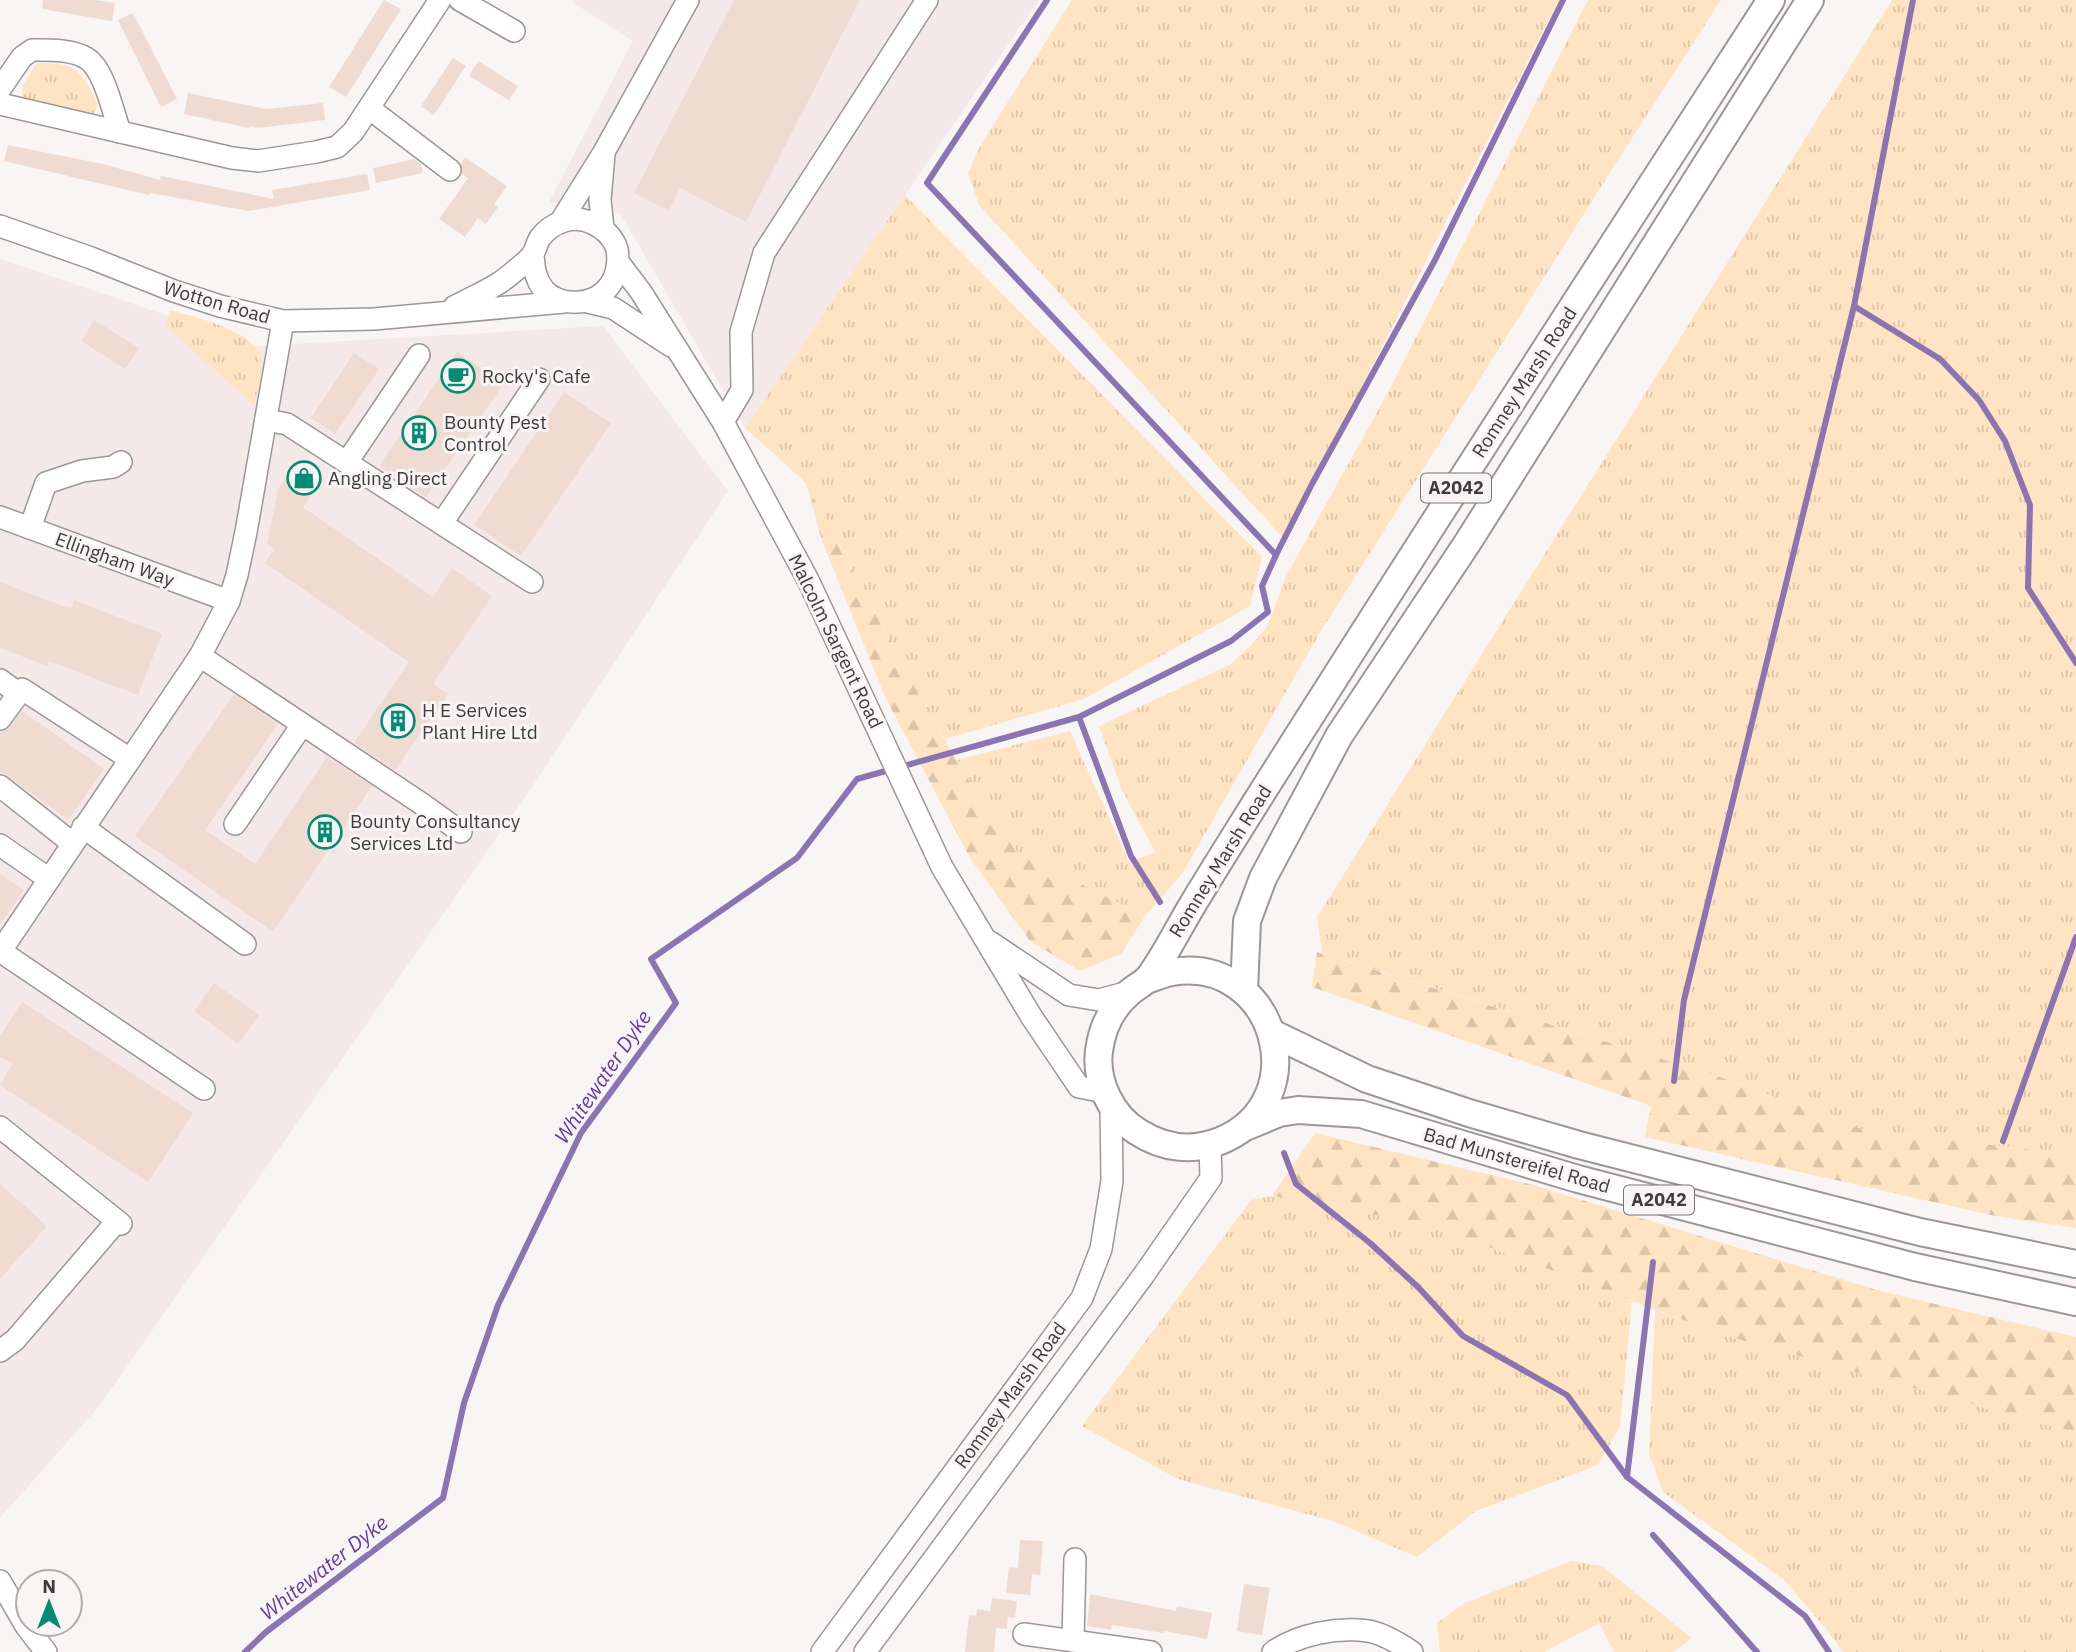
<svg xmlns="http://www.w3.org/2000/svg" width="2076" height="1652" font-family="'IBM Plex Sans',sans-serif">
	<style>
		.built { fill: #f5e8e9 }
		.grass { fill: url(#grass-tufts) }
		.forest { fill: url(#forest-firs) }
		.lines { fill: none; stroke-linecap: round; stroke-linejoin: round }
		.stream { stroke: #8c74b2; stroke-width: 6 }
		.building { fill: #f0dbd3 }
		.minor-casing { stroke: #9b9797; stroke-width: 24 }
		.major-casing { stroke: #9b9797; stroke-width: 30 }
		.minor { stroke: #fff; stroke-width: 21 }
		.major { stroke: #fff; stroke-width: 26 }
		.labels { text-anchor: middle; stroke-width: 6; stroke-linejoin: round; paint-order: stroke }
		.shield { fill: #f9f5f5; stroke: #767474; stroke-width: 2 }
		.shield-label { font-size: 18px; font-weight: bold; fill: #3e3c3d }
		.street-label { font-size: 19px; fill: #3e3c3d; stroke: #f9f5f5 }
		.poi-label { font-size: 19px; fill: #3e3c3d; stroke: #f9f5f5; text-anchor: start }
		.water-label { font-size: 21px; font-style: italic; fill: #663aa0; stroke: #f9f5f5 }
	</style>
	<defs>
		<pattern id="grass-tufts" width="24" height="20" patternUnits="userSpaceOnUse" patternTransform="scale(1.75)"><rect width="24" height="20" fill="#fee4c2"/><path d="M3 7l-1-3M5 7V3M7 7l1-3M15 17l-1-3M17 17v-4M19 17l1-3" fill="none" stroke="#dbc4a8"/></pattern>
		<pattern id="forest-firs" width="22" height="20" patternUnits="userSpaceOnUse" patternTransform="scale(1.75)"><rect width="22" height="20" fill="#fee4c2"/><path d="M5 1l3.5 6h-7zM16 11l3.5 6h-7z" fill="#dbc4a8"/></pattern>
	</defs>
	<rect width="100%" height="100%" fill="#f9f5f5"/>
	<g class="built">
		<path d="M573,0H1039L745,428L620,213L549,202L633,41L572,2Z"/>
		<path d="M0,259L258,346L603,326L728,491L530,790L100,1405L0,1518Z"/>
	</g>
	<g class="grass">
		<path d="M1072,0H1559L1284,539L979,205L968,173L980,146Z"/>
		<path d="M1588,0H1721L1616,163L1319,634L1182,874L1145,916L1017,852L981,801L957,760L1070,731L1129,862L1155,852L1121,788L1099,726L1231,664L1252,644L1268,625L1285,578L1386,396Z"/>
		<path d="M1892,0H2076V1155L1865,1130L1723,1078L1322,953L1317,917Z"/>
		<path d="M36,63C75,62 82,70 97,104V108L94,113L54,107L22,98L23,85Z"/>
		<path d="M905,195L1262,557L1250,606L1084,699L945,739L922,701L806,483L745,428Z"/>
		<path d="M170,310C193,317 255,330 260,357C263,373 258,390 254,406L165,325Z"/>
		<path d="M1272,1196L1434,1226L1632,1301L1620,1426L1598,1465L1476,1511L1417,1557L1333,1521L1178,1479L1082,1426L1251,1200Z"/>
		<path d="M1655,1310L1720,1334L2036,1422L2076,1432V1652H1843L1828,1631L1784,1580L1663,1492L1649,1454Z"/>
		<path d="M1571,1561L1602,1566L1692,1638L1673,1652H1614L1599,1623L1544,1652H1440L1437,1623L1465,1603Z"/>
	</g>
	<g class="forest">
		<path d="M806,483L922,701L981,801L1017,852L1145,916L1121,954L1080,971L1030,941L970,858L886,699L822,541Z"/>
		<path d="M1317,952L1723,1078L1865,1130L2076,1155V1228L1995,1216L1645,1137L1651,1106L1312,987Z"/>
		<path d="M1315,1133L1533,1185L1880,1291L2076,1337V1432L2036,1422L1720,1334L1434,1226L1272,1196Z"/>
	</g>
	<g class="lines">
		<g class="stream">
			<path d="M1047,0L927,183L1276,555"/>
			<path d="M1854,306L1940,359L1979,400L2005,441L2030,505L2028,588L2076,663"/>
			<path d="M1079,717L1131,856L1160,902"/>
			<path d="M1674,1081L1684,1000L1854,306L1913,0"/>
			<path d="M2003,1141L2076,937"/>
			<path d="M1284,1153L1296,1184L1370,1243L1418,1287L1463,1336L1567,1395L1627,1477L1805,1616L1829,1652"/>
			<path d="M1627,1477L1653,1262"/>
			<path d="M1653,1535L1757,1652"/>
			<path d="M245,1652L266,1632L443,1498L464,1403L498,1305L581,1133L676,1003L651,959L797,858L857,779L1079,717L1231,641L1268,612L1262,586L1276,555L1312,484L1435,260L1563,0"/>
		</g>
	</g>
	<g class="building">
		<path d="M43,0H95L115,3L112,21L42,9Z"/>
		<path d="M384,0L401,9L346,97L329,87Z"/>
		<path d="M734,0H860L746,222L680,188L669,211L634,193Z"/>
		<path d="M133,13L177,99L161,107L118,20Z"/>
		<path d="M453,58L466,66L434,115L421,106Z"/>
		<path d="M478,61L518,86L509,100L469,76Z"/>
		<path d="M188,93L266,109L323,103L325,120L258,128L250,126L249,128L184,114Z"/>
		<path d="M8,145L103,164L160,180L161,176L274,199L272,190L367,174L370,190L249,211L150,193L149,195L4,161Z"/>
		<path d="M465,157L507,186L494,204L498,207L486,224L478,218L465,237L439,219L468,178L462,174L461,164Z"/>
		<path d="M414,159L421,164L423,173L376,183L373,168Z"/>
		<path d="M94,320L139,348L125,369L81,341Z"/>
		<path d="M457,352L504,383L426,497L379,466Z"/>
		<path d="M354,353L379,369L335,434L311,418Z"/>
		<path d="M564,392L611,423L521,556L474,525Z"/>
		<path d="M297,462L323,480L303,507L433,597L452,568L492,596L433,684L448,694L395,770L354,743L409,662L265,563L274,549L267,544L278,489Z"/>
		<path d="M0,582L71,609L74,600L162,634L138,695L49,661L47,666L0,648Z"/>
		<path d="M234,694L278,724L205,830L255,864L327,757L372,786L273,932L135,836Z"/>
		<path d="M22,711L104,769L68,820L8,776L0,772V732L10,727Z"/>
		<path d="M0,874L24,890L0,925Z"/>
		<path d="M214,983L259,1015L238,1044L194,1011Z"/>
		<path d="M22,1002L193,1113L148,1182L0,1085L12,1064L0,1057V1036Z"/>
		<path d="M0,1184L47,1226L0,1279Z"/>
		<path d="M1020,1540L1043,1541L1040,1575L1032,1574L1030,1595L1006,1593L1009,1567L1018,1568Z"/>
		<path d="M1244,1584L1270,1588L1262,1635L1237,1631Z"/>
		<path d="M1090,1594L1176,1611L1177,1606L1212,1613L1207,1639L1164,1631L1163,1633L1112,1625L1111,1630L1087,1626Z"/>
		<path d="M992,1598L1017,1601L1015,1618L1008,1617L1007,1629L996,1628L994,1652H965L969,1615L976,1616L977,1609L990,1611Z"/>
	</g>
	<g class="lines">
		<defs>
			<g id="minor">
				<path d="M460,0L514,31"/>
				<path d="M0,89L22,57L32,50C48,50 71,49 86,58C104,68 113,112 120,132"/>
				<path d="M0,104L232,158L258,161L316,152L337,147L353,132L440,0"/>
				<path d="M370,109L450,170"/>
				<path d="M561,221L604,152L688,0"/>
				<path d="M0,226L91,258L174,291L220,306L283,321L374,319L564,302"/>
				<path d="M603,228L600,200L604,154"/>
				<path d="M619,263L641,292L723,422L808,580L942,867L1031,1016L1079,1087L1105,1092"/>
				<path d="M588,302L613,308L671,346"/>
				<path d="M454,307C470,298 488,291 502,281C512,274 522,265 531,257C536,251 536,244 540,238C552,222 574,214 592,223C603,228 613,237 617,249C619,261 617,276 610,285C596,306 561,308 544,290C535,279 534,267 533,255"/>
				<path d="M266,420L287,424L532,582"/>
				<path d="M723,422L742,390L741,332L764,253L927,0"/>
				<path d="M347,462L419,355"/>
				<path d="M0,517L229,601"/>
				<path d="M442,523L539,379"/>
				<path d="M30,528L46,483L82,471L113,467L121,462"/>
				<path d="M200,656L422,804L461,832"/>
				<path d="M0,680L19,694"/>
				<path d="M0,719L22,689L130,759"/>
				<path d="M0,786L72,843"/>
				<path d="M235,824L302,725"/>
				<path d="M83,827L245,944"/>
				<path d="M0,845L49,879"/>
				<path d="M990,942L1069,995L1099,1000L1129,992"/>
				<path d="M0,951L204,1089"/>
				<path d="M0,952L200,656L229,601L237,575L246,532L283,321"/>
				<path d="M0,1127L121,1224"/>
				<path d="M0,1351L15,1340L117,1221"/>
				<path d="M0,1581L26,1626L46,1652"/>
				<path d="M1024,1634L1151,1652"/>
				<path d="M1073,1641L1075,1559"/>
				<path d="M822,1652L1082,1298L1101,1249L1112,1181L1111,1105"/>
				<path d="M865,1652L1143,1276L1211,1178L1210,1145"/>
				<path d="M1273,1652C1299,1634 1336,1627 1368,1631C1382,1633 1400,1644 1412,1652"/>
			</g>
			<g id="major">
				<path d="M1147,980C1155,977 1164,973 1172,972C1275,955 1318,1101 1220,1141C1192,1152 1163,1148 1138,1132C1112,1116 1095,1082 1099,1051C1102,1028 1112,1007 1130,992C1137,986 1145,983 1150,976C1165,955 1177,931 1190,909C1212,872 1235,836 1258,799C1427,531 1599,266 1771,0"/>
				<path d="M1244,991L1247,921L1263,878L1339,736L1468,542L1810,0"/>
				<path d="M1272,1033L1367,1079L1469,1113L1579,1145L1920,1232L2076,1264"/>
				<path d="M1248,1126L1279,1113L1298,1110L1361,1114L1578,1179L1915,1267L2076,1302"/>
			</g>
		</defs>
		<use href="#minor" class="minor-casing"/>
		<use href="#major" class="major-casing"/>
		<use href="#minor" class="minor"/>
		<use href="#major" class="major"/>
	</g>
	<defs>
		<symbol id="cafe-ring" viewBox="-11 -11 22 22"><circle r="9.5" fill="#f9f5f5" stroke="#048b71" stroke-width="1.5"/><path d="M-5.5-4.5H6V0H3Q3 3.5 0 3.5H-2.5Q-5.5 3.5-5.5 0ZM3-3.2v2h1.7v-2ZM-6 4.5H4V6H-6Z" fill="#048b71"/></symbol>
		<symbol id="building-ring" viewBox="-11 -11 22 22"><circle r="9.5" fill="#f9f5f5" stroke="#048b71" stroke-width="1.5"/><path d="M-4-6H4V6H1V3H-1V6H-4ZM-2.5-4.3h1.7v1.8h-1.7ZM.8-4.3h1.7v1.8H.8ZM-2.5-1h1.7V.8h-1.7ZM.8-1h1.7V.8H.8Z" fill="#048b71"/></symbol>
		<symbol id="shop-ring" viewBox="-11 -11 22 22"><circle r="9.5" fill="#f9f5f5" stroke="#048b71" stroke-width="1.5"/><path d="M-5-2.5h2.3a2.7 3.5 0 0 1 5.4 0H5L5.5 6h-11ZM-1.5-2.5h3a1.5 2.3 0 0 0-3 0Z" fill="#048b71"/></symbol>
	</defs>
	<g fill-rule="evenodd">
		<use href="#cafe-ring" x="439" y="357" width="38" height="38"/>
		<use href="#building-ring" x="400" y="414" width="38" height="38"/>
		<use href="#shop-ring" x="285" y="459" width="38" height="38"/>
		<use href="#building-ring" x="379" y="702" width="38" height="38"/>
		<use href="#building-ring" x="306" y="813" width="38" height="38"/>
	</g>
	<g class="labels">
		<g class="shield">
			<rect x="1421" y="473.5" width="70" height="29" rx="5"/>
			<rect x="1624" y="1185.5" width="70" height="29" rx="5"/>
		</g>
		<g class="shield-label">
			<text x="1456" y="494">A2042</text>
			<text x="1659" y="1206">A2042</text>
		</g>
		<g class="street-label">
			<text transform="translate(217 302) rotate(16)" y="7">Wotton Road</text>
			<text transform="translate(1524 382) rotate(-57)" y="7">Romney Marsh Road</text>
			<text transform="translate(115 559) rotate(20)" y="7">Ellingham Way</text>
			<text transform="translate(836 641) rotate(64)" y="7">Malcolm Sargent Road</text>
			<text transform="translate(1220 861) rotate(-58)" y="7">Romney Marsh Road</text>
			<text transform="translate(1517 1160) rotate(16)" y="7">Bad Munstereifel Road</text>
			<text transform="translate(1010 1395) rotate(-54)" y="7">Romney Marsh Road</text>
		</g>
		<g class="poi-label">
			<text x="482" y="383">Rocky's Cafe</text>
			<text x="444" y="429">Bounty Pest<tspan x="444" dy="22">Control</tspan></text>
			<text x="328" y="485">Angling Direct</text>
			<text x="422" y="717">H E Services<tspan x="422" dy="22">Plant Hire Ltd</tspan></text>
			<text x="350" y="828">Bounty Consultancy<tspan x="350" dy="22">Services Ltd</tspan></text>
		</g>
		<g class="water-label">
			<text transform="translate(603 1077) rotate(-56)" y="7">Whitewater Dyke</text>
			<text transform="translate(324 1568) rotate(-38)" y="7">Whitewater Dyke</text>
		</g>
	</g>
	<g transform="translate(49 1603)"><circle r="33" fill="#f9f5f5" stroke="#aeabab" stroke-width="2"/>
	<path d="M0-5L12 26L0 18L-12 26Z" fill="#048b71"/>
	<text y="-10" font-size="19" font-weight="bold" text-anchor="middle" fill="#3e3c3d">N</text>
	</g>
</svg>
